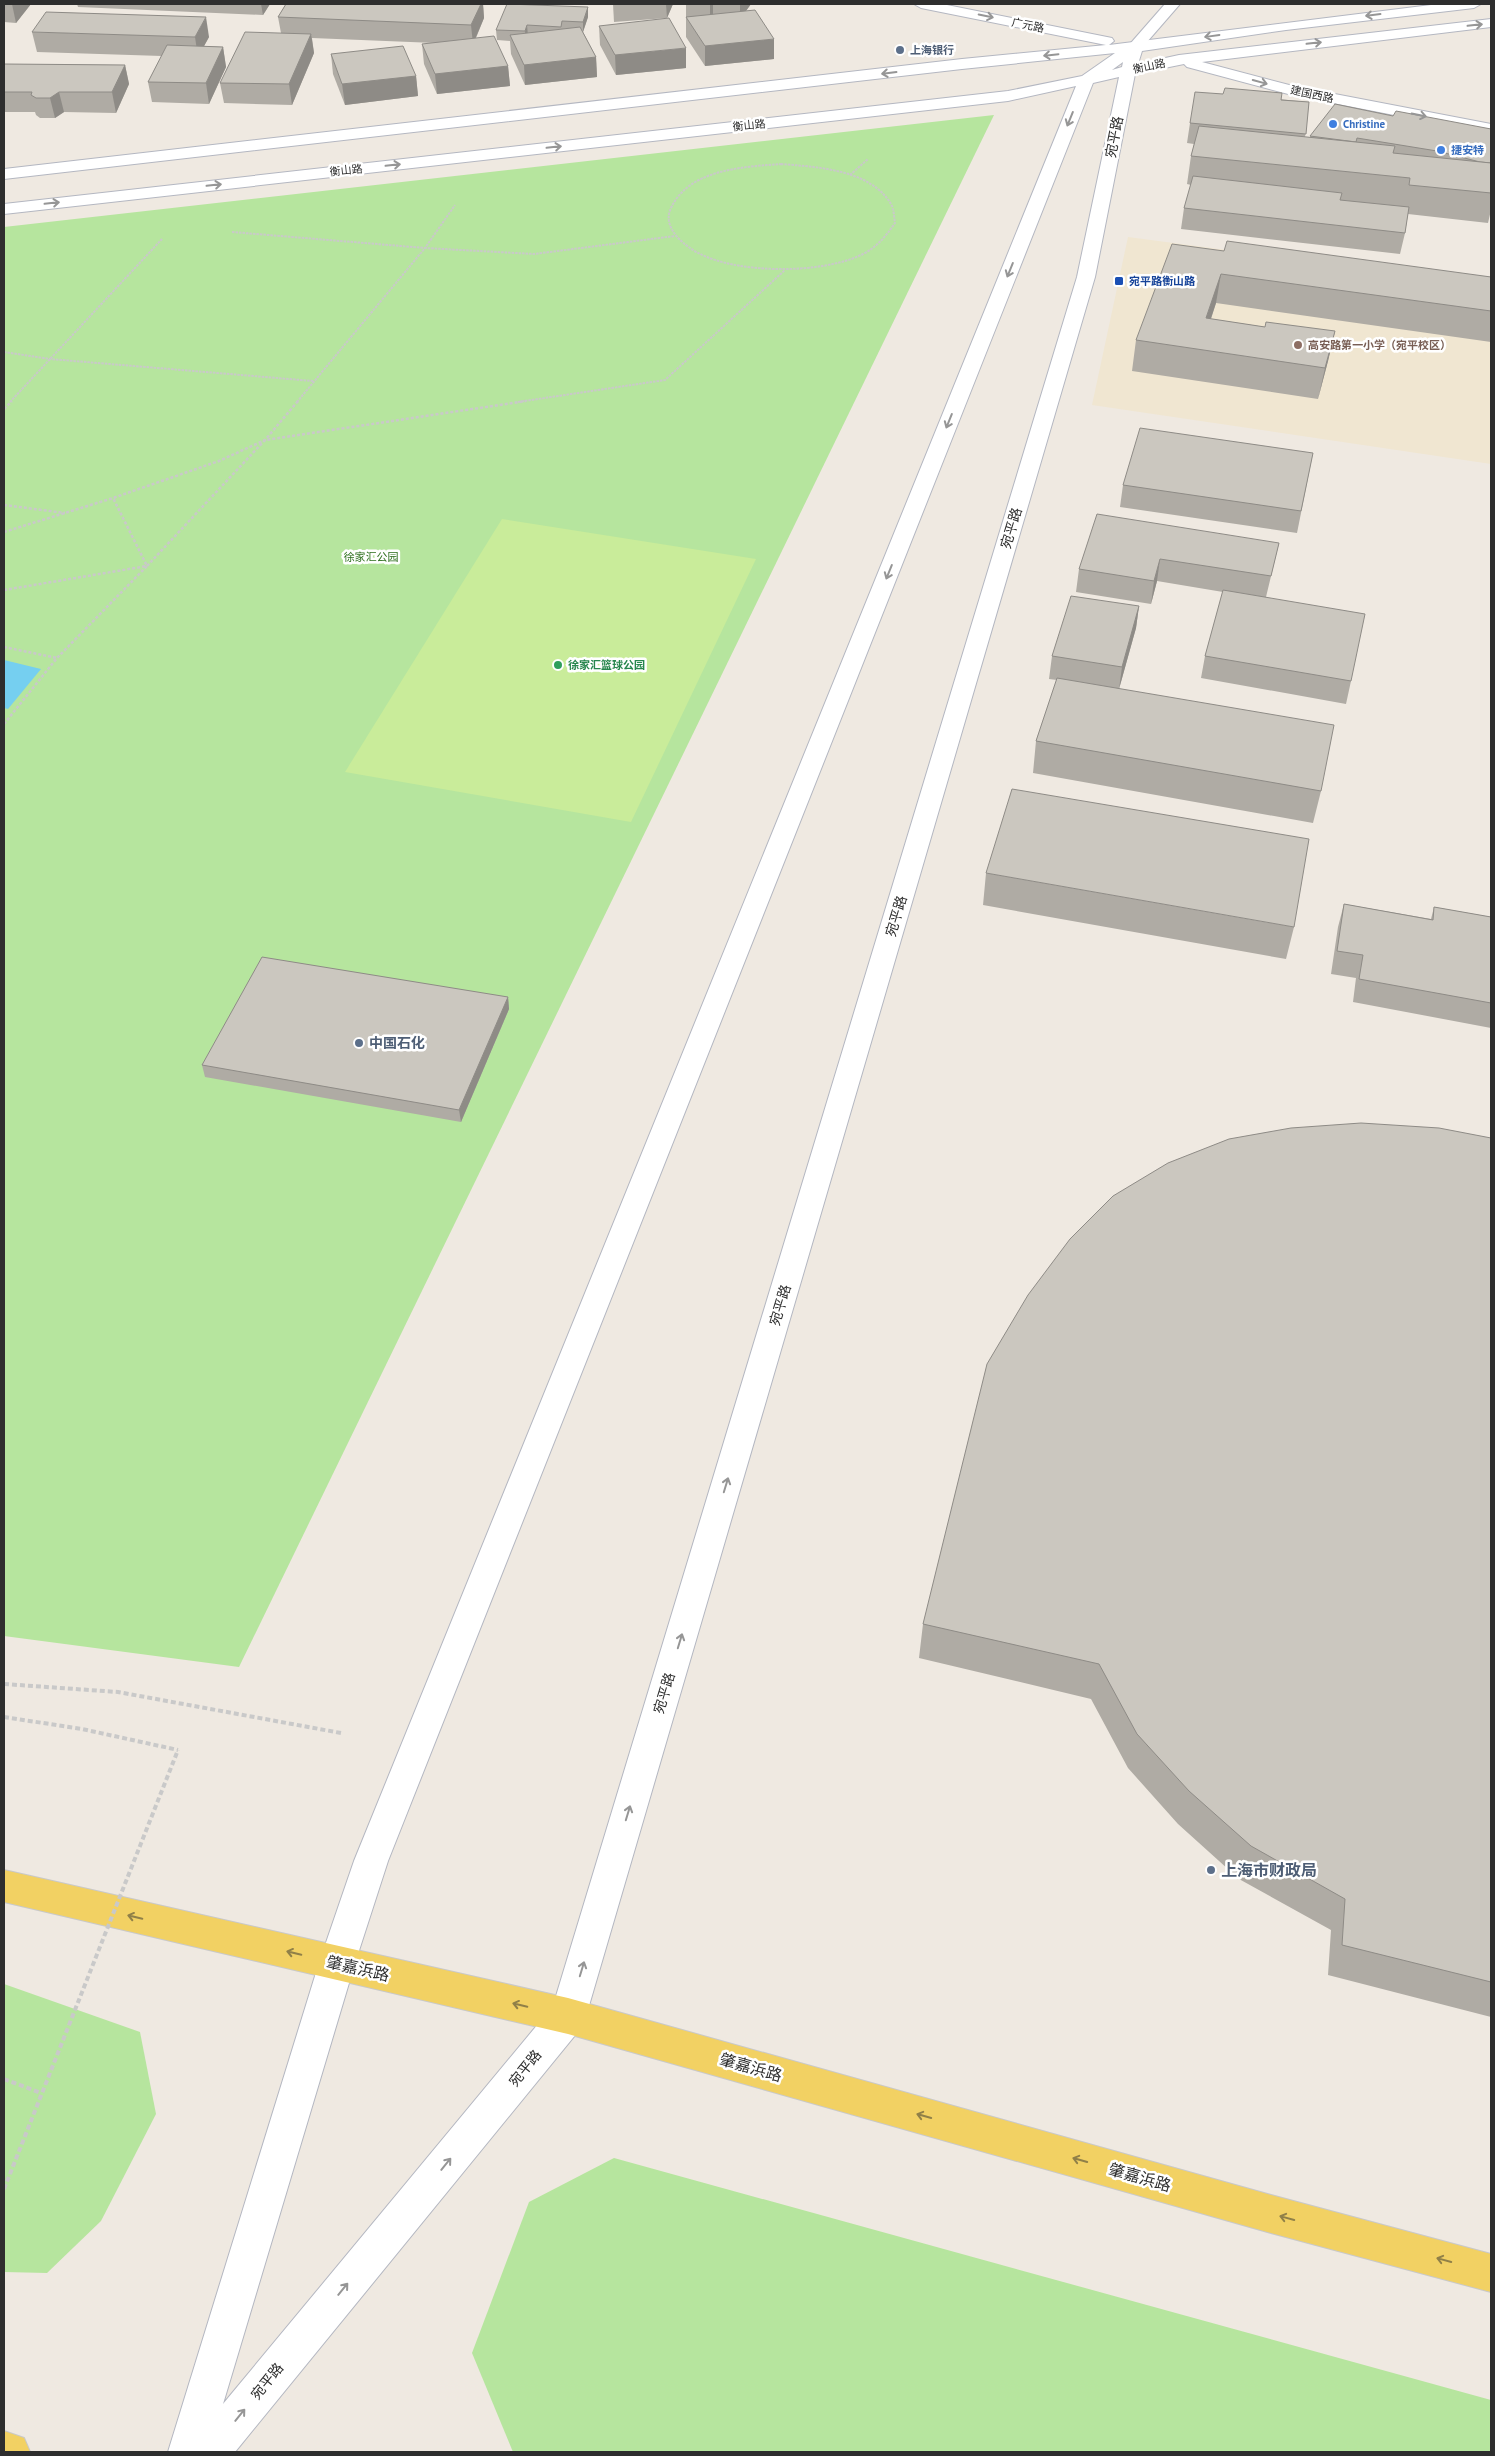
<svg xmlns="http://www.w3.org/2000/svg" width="1495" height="2456" font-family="'PT Sans','Noto Sans SC',sans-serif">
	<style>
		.education { fill: #f0e6d1 }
		.green { fill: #b6e59e }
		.pitch { fill: #c9ec9a }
		.water { fill: #75cff0 }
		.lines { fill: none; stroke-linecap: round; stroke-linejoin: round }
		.street-casing { stroke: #b4b7c1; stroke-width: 2 }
		.secondary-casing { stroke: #b4b7c1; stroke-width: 2 }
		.primary-casing { stroke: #c9c9c9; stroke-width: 2 }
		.path-far2 { stroke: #c9c9c9; stroke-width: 2; stroke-dasharray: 2.5 1; stroke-linecap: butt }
		.path-far1 { stroke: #c9c9c9; stroke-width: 2.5; stroke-dasharray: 3 2; stroke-linecap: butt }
		.path { stroke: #c9c9c9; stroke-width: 4; stroke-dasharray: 5 3; stroke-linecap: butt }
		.street { fill: #fff; fill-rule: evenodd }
		.secondary { fill: #fff; fill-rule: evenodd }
		.primary { fill: #f2d163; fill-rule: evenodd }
		.path-bridge { stroke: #c9c9c9; stroke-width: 4; stroke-dasharray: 5 3; stroke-linecap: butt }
		.wall { fill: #afaba4 }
		.shaded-wall { fill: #8e8b86 }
		.building { fill: #cbc7bf; stroke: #8e8b86 }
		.oneway { stroke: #969696 }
		.oneway2 { stroke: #908048 }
		.service-dot { fill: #5c6f8a; stroke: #fff; stroke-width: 2 }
		.shop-dot { fill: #3f7fe0; stroke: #fff; stroke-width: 2 }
		.transit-dot { fill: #1a4fb4; stroke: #fff; stroke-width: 2 }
		.education-dot { fill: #8d6e63; stroke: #fff; stroke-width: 2 }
		.leisure-dot { fill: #2e9e5b; stroke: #fff; stroke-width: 2 }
		.labels { text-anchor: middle; stroke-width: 5; stroke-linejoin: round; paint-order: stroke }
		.far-street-label { font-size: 11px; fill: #2e2e2e; stroke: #fff }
		.far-service-label { font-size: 11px; font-weight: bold; fill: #4e5e75; stroke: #fff; text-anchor: start }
		.far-shop-label { font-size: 11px; font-weight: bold; fill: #366cbe; stroke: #fff; text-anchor: start }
		.far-transit-label { font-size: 11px; font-weight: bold; fill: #164399; stroke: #fff; text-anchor: start }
		.far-education-label { font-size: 11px; font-weight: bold; fill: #785e54; stroke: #fff; text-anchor: start }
		.far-park-label { font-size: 11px; fill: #2c6e1b; stroke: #fff }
		.far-leisure-label { font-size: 11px; font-weight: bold; fill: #27864d; stroke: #fff; text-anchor: start }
		.street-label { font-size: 14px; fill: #2e2e2e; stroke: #fff }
		.service-label { font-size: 14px; font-weight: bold; fill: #4e5e75; stroke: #fff; text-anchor: start }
		.near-service-label { font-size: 16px; font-weight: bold; fill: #4e5e75; stroke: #fff; text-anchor: start }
		.near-street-label { font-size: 16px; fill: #2e2e2e; stroke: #fff }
	</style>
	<rect width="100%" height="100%" fill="#efe9e1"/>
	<path class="education" d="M1128,237L1491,285V464L1092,405Z"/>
	<g class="green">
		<path d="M994,115L239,1667L4,1636V227Z"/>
		<path d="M4,1984L140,2032L156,2114L101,2221L47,2273L4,2272Z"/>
		<path d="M614,2158L1491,2400V2452H513L472,2353L529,2202Z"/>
	</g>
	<path class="pitch" d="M502,519L756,559L631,822L345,772Z"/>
	<path class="water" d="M4,660L41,669L8,709L4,708Z"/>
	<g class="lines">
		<defs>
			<path id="street" d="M1165,4H1180L1140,50H1130L1127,47L1130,44Z"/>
			<path id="secondary" d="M914,4H942L1112,38L1114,41L1109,45L1439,4H1481L1474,8L1286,30L1142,51L1138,64L1179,55L1491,19V27L1202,62L1293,86L1491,124V134L1292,95L1187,67L1184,64L1135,74L1095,277L586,2016L581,2028L235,2452H168L319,1963L354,1861L1076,86L1008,101L4,214V204L1008,91L1082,76L1115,53L962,69L4,179V169L962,59L1106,45L921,8ZM1123,62L1122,67L1112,70ZM1119,77L1077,277L553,2006L223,2404L355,1963L388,1861L1093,83Z"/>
			<g id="primary">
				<path d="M4,1870L568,1998L1271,2195L1491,2254V2292L1271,2233L568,2034L4,1902Z"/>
				<path d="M4,2431L24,2438L30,2452H4Z"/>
			</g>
		</defs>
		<use href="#street" class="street-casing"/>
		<use href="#secondary" class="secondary-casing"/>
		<use href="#primary" class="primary-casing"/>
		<g class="path-far2">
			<path d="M781,164C816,167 870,169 891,204C894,209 894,217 895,223C886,236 877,247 863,254C822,275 728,275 690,248C677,239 663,224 671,208C689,169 743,167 781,164Z"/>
			<path d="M850,175L868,159"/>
			<path d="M232,232L425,248L455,205"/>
			<path d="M4,352L50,359L313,381"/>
			<path d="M10,402L162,239"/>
			<path d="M297,402L425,248L534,254L675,236"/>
			<path d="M518,402L665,380L785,270"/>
		</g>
		<g class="path-far1">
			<path d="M4,409L12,401"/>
			<path d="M4,505L65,513"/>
			<path d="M4,532L113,498L219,461L265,440L298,401"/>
			<path d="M4,590L147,566L265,440L526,401"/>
			<path d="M4,647L57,658"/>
			<path d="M4,724L57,658L147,566L113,498"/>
		</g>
		<g class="path">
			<path d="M4,1684L118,1692L341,1733"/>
			<path d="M4,1717L82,1729L178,1750"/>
			<path d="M4,2079L41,2093"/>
		</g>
		<use href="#street" class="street"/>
		<use href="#secondary" class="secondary"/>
		<use href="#primary" class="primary"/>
		<path class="path-bridge" d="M4,2189L178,1750"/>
	</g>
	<g class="wall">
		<path d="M4,4H31L16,23L4,22Z"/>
		<path d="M77,4H270L263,15L78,7Z"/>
		<path d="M286,4H483L484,18L476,38L508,66L510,86L437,94L424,64L422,44L435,43L312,38L314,53L292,105L224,103L220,83L281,33L278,17Z"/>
		<path d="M613,4H673L667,18L614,22Z"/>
		<path d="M686,4H751L746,11L774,59L705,66L686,37Z"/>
		<path d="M588,7V17L583,32L596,57L597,77L525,85L511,54L510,41L497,40L496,30Z"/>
		<path d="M599,26L686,68L616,75L600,45Z"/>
		<path d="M32,32L209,37L204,46L223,47L226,67L209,104L152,102L148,82L162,56L37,52Z"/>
		<path d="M331,54L416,76L418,96L345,105L333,74Z"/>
		<path d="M4,64L125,65L129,84L116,113L64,112L55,118H40L36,115L35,112H4Z"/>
		<path d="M1223,94L1309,102L1305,137H1310V136L1393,116L1491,129V210L1488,223L1408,214L1405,233L1400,254L1181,229L1184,208L1191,185L1187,184L1191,156L1194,144L1187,143L1190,123Z"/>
		<path d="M1224,251L1491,277V342L1216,303L1211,319L1265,327L1335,331L1328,361L1318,399L1132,371L1136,340Z"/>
		<path d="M1313,453L1297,533L1120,507L1123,485Z"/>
		<path d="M1279,543L1266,597L1351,681L1346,704L1201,678L1205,656L1223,592L1157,581L1151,604L1076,592L1079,569Z"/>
		<path d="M1139,606L1136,628L1119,689L1321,791L1313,823L1033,773L1036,741L1057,680L1049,679L1052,656Z"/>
		<path d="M986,873L1294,927L1286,959L983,905Z"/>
		<path d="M1344,904L1431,919L1434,907L1491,917V1028L1353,1002L1356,978L1331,974L1338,927Z"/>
		<path d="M508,997L509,1009L461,1122L205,1077L202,1065Z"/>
		<path d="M1491,1138V2017L1328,1975L1331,1930L1239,1879L1178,1824L1128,1768L1091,1699L919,1658L923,1624Z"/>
	</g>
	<g class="shaded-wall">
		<path d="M12,4H31L16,23Z"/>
		<path d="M261,4H270L263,15Z"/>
		<path d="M481,4H483L484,18L473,44L471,25Z"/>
		<path d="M666,4H673L667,18Z"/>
		<path d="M710,4H713V18L710,22Z"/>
		<path d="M740,4H751L740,19Z"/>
		<path d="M588,7V17L583,32V22Z"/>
		<path d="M206,17L209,37L198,57L195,37Z"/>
		<path d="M527,25L528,36L526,41L525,31Z"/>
		<path d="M311,34L314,53L292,105L289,84Z"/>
		<path d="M774,39V59L705,66V46Z"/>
		<path d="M223,47L226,67L209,104L206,83Z"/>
		<path d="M686,48V68L616,75L615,55Z"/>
		<path d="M596,57L597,77L525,85L524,65Z"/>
		<path d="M125,65L129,84L116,113L112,92Z"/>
		<path d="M508,66L510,86L437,94L435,74Z"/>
		<path d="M416,76L418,96L345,105L342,84Z"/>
		<path d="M59,92L64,112L55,118L50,98Z"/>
		<path d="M1221,274L1216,303L1201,348L1206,318Z"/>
		<path d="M1335,331L1328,361L1318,399L1325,368Z"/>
		<path d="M1160,559L1157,581L1151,604L1154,581Z"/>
		<path d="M1139,606L1136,628L1119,689L1122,667Z"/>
		<path d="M508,997L509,1009L461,1122L459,1110Z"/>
	</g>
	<g class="building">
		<path d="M286,4H481L471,25L278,17Z"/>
		<path d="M507,4L588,7L583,22L562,21L561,27L527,25L525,31L496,30Z"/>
		<path d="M755,10L774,39L705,46L686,17Z"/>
		<path d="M46,12L206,17L195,37L32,32Z"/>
		<path d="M669,18L686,48L615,55L599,26Z"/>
		<path d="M580,27L596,57L524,65L510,35Z"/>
		<path d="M245,32L311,34L289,84L220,83Z"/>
		<path d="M494,36L508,66L435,74L422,44Z"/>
		<path d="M167,45L223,47L206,83L148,82Z"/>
		<path d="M403,46L416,76L342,84L331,54Z"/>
		<path d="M4,64L125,65L112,92H59L50,98H36L31,95L32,92H4Z"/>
		<path d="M1225,88L1282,93L1281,100L1309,102L1306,134L1190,123L1195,92L1223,94Z"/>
		<path d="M1335,104L1393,116L1396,111L1491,129V163L1480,162L1437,151L1357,138L1356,142L1310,136Z"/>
		<path d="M1199,126L1395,146L1393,153L1491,163V193L1409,185L1410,178L1191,156Z"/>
		<path d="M1193,176L1342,193L1340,200L1409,207L1405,233L1184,208Z"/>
		<path d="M1227,241L1491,277V311L1221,274L1206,318L1265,327L1266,322L1335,331L1325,368L1136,340L1172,244L1224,251Z"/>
		<path d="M1140,428L1313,453L1301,511L1123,485Z"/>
		<path d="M1097,514L1279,543L1271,576L1160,559L1154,581L1079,569Z"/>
		<path d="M1223,590L1365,614L1351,681L1205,656Z"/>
		<path d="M1071,596L1139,606L1122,667L1052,656Z"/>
		<path d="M1057,678L1334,725L1321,791L1036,741Z"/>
		<path d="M1012,789L1309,839L1294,927L986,873Z"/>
		<path d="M1344,904L1433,920L1434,907L1491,917V1003L1359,979L1363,955L1337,951Z"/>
		<path d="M262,957L508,997L459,1110L202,1065Z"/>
		<path d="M1361,1123L1439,1128L1491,1138V1982L1342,1945L1345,1899L1251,1846L1189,1791L1137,1734L1099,1664L923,1624L987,1364L1028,1295L1070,1239L1113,1196L1168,1163L1229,1139L1291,1128Z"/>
	</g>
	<defs><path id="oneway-shaft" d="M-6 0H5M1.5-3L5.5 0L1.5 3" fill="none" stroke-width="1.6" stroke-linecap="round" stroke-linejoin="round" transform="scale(1.25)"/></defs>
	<g class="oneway">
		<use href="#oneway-shaft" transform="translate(1373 15) rotate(173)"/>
		<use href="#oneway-shaft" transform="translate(986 16) rotate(12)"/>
		<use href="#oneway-shaft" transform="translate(1475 25) rotate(-6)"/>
		<use href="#oneway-shaft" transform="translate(1212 36) rotate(172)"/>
		<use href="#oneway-shaft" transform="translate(1314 43) rotate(-6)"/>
		<use href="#oneway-shaft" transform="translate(1051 55) rotate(174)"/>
		<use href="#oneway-shaft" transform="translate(889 73) rotate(173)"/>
		<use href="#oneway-shaft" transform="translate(1260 82) rotate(15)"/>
		<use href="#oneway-shaft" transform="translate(1419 115) rotate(11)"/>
		<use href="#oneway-shaft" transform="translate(1070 119) rotate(112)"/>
		<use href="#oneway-shaft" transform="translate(554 147) rotate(-6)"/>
		<use href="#oneway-shaft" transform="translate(393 165) rotate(-6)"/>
		<use href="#oneway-shaft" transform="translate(214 185) rotate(-6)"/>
		<use href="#oneway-shaft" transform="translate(52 203) rotate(-6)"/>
		<use href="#oneway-shaft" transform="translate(1010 270) rotate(112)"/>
		<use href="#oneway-shaft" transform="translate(949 421) rotate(112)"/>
		<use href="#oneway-shaft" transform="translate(889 572) rotate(112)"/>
		<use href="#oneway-shaft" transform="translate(726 1485) rotate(-73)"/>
		<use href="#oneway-shaft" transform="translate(680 1641) rotate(-73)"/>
		<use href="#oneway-shaft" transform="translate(628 1813) rotate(-73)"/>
		<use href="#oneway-shaft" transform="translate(582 1969) rotate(-73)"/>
		<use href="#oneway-shaft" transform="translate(446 2164) rotate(-51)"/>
		<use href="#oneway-shaft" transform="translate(343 2289) rotate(-51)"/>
		<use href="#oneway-shaft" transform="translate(240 2415) rotate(-51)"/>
	</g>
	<g class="oneway2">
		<use href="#oneway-shaft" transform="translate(135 1917) rotate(-167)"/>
		<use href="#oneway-shaft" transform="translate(294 1953) rotate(-167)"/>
		<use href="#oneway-shaft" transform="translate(520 2005) rotate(-167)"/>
		<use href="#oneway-shaft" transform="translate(924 2116) rotate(-164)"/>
		<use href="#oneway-shaft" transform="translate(1080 2160) rotate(-164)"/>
		<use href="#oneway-shaft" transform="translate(1287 2218) rotate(-165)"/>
		<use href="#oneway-shaft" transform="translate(1444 2260) rotate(-165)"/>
	</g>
	<g class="service-dot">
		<circle cx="900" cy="50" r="5"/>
		<circle cx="359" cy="1043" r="5"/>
		<circle cx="1211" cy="1870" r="5"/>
	</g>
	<g class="shop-dot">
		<circle cx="1333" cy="124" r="5"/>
		<circle cx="1441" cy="150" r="5"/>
	</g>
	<rect class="transit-dot" x="1114" y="276" width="10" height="10" rx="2.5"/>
	<circle class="education-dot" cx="1298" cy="345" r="5"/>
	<circle class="leisure-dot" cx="558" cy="665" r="5"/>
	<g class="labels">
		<g class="far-street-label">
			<text transform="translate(1028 25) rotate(12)" y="4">广元路</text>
			<text transform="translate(1149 66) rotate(-12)" y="4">衡山路</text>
			<text transform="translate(1312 94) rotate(12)" y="4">建国西路</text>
			<text transform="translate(749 125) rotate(-6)" y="4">衡山路</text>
			<text transform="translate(346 170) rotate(-6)" y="4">衡山路</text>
		</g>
		<g class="far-service-label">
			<text x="910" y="54">上海银行</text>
		</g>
		<g class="far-shop-label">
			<text x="1343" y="128">Christine</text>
			<text x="1451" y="154">捷安特</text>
		</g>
		<g class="far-transit-label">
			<text x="1129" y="285">宛平路衡山路</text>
		</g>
		<g class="far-education-label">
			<text x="1308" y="349">高安路第一小学（宛平校区）</text>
		</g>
		<g class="far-park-label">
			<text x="371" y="561">徐家汇公园</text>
		</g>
		<g class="far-leisure-label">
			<text x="568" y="669">徐家汇篮球公园</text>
		</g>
		<g class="street-label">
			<text transform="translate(1114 137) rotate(-79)" y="5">宛平路</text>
			<text transform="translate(1011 528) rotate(-73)" y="5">宛平路</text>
			<text transform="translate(896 916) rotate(-73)" y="5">宛平路</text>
			<text transform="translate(780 1305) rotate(-73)" y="5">宛平路</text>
			<text transform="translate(664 1693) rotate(-73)" y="5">宛平路</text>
			<text transform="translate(525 2068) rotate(-51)" y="5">宛平路</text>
			<text transform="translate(267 2381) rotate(-51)" y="5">宛平路</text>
		</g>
		<g class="service-label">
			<text x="369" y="1048">中国石化</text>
		</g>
		<g class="near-service-label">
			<text x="1221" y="1876">上海市财政局</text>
		</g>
		<g class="near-street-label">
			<text transform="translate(358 1968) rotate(13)" y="6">肇嘉浜路</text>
			<text transform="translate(751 2067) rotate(16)" y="6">肇嘉浜路</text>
			<text transform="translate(1140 2177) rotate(16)" y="6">肇嘉浜路</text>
		</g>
	</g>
	<rect width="1495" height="2456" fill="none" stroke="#2e2e2e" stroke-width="10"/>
</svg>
